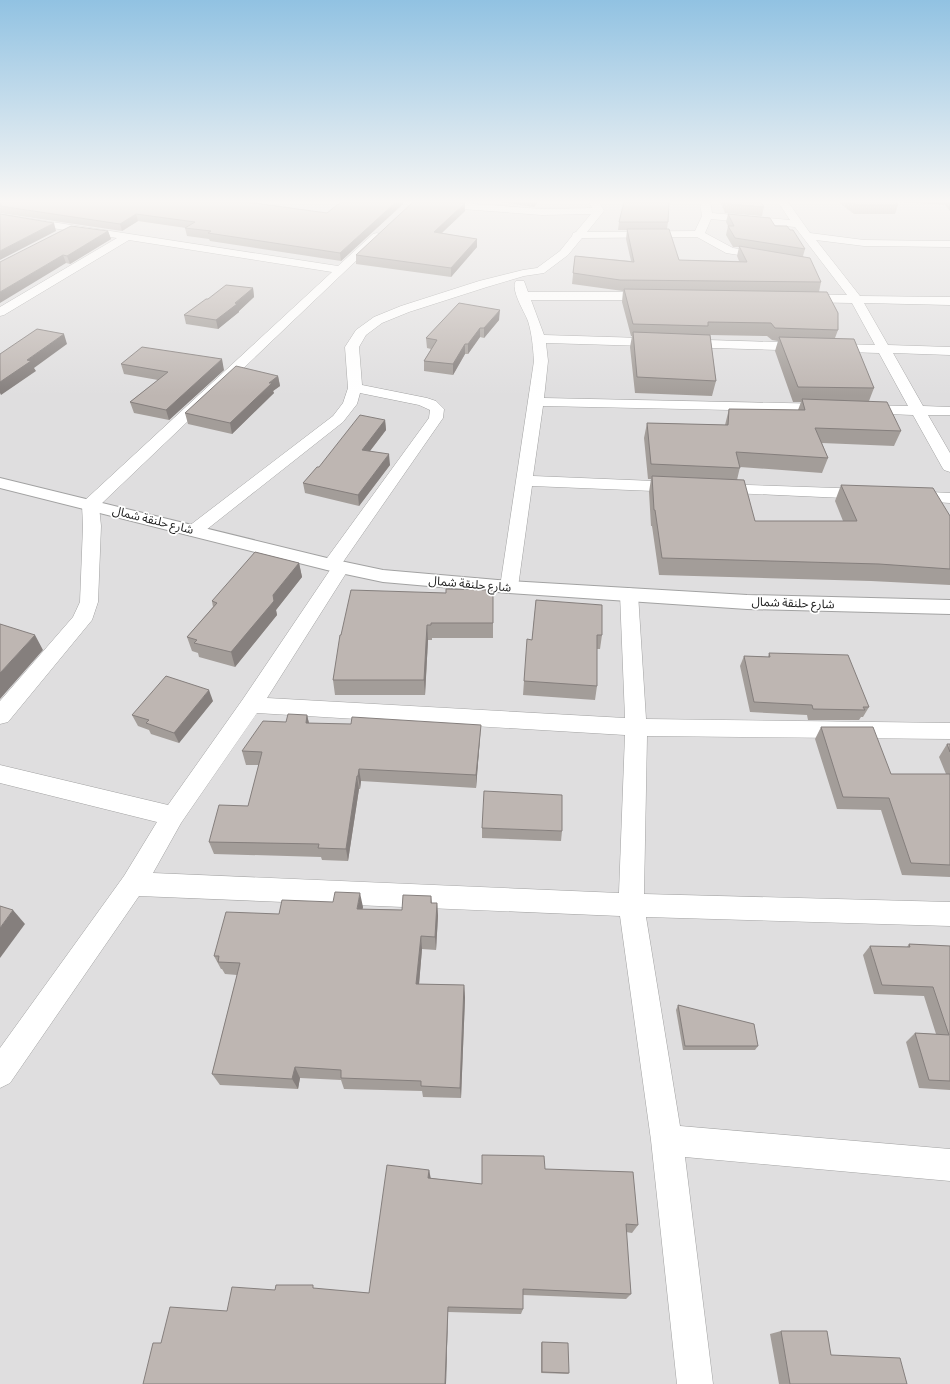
<svg xmlns="http://www.w3.org/2000/svg" width="950" height="1384" font-family="Manrope,'Noto Sans Arabic',sans-serif">
	<style>
		.residential { fill: #dfdedf }
		.lines { fill: none; stroke-linecap: round; stroke-linejoin: round }
		.minor-casing { stroke: #a2a2a2; stroke-width: 1 }
		.tertiary-casing { stroke: #a2a2a2; stroke-width: 2 }
		.minor { fill: #fff; fill-rule: evenodd }
		.tertiary { fill: #fff; fill-rule: evenodd }
		.wall { fill: #a39d99 }
		.shaded-wall { fill: #857f7d }
		.building { fill: #beb6b2; stroke: #857f7d }
		.labels { text-anchor: middle; stroke-width: 3.5; stroke-linejoin: round; paint-order: stroke }
		.street-label { font-size: 12px; fill: #212121; stroke: #fff }
	</style>
	<rect width="100%" height="100%" fill="#f1ede9"/>
	<rect class="residential" x="0" y="202" width="950" height="1182"/>
	<g class="lines">
		<defs>
			<g id="minor">
				<path d="M403,202H449L542,209L592,208L589,202H599L604,211L587,232L695,231L702,216L700,202H710L712,213L790,220L778,202H788L810,233L864,240L950,241V247L864,246L816,240L860,296L950,297V305L864,303L888,345L950,347V355L893,353L923,406L950,407V415H928L950,453V472L944,470L942,467L913,415L863,413L858,412L856,409L858,406L863,405L908,406L879,353L546,343L548,361L544,398L828,404L833,405L835,408L833,411L828,412L543,406L533,476L678,482L684,484L686,487L684,490L678,492L532,486L518,587L516,591L509,593L502,591L500,587L534,361C533,347 532,334 528,321C524,311 510,289 516,281H524L528,292H651L655,293L657,296L655,299L651,300H531L544,335L875,345L852,303L802,302L798,301L796,298L798,295L802,294L847,295L795,227L711,219L705,233L733,248L765,253L771,256L765,259L726,253L697,237L582,238L568,255L544,273L524,276L487,287L409,312L382,323L366,335L359,347L362,385L427,398L436,401L444,409L443,418L343,562L347,563L350,567L267,698L625,718L620,594L622,590L629,588L636,590L638,594L646,719L950,723V739L647,736L644,894L950,902V926L646,917L680,1126L950,1149V1181L685,1157L713,1384H677L651,1140L620,916L139,896L10,1083L0,1088V1048L124,876L157,822L0,783V765L168,805L243,699L330,570L325,569L322,565L429,418L430,410L419,405L360,393L357,404L343,422L201,534L195,535L189,534L186,530L189,526L333,416L343,403L348,388L345,347L356,330L374,317L401,306L479,281L523,270L537,268L560,251L572,236L573,233L576,232L591,214L542,215L408,205ZM257,713L625,735L619,893L153,873L181,823Z"/>
				<path d="M0,214L338,266L373,234L377,233L382,236L99,506L101,526L98,602L92,620L8,722L0,724V701L73,617L80,602L83,526L82,505L84,501L332,272L129,240L4,315L0,316V307L117,238L0,220Z"/>
				<path d="M717,484L866,489L872,490L874,494L872,498L866,499L711,492L709,489L711,486Z"/>
				<path d="M911,491L950,493V503L905,500L903,496L905,492Z"/>
			</g>
			<path id="tertiary" d="M0,478L331,559L383,570L509,581L747,595L950,600V614L747,609L509,593L383,582L331,571L0,488Z"/>
		</defs>
		<use href="#minor" class="minor-casing"/>
		<use href="#tertiary" class="tertiary-casing"/>
		<use href="#minor" class="minor"/>
		<use href="#tertiary" class="tertiary"/>
	</g>
	<g class="wall">
		<path d="M0,202L254,203L327,213L403,204L341,261L210,241L209,239L187,236L185,228H186L138,221L122,231L0,213Z"/>
		<path d="M500,202H538L534,207Z"/>
		<path d="M720,202H761L764,207L762,216L725,213Z"/>
		<path d="M838,202H950V211L945,205L896,202L898,205L895,214H854Z"/>
		<path d="M465,211L442,233L477,239V247L451,277L356,264V255Z"/>
		<path d="M728,214L775,226L790,230L805,249L803,256L821,282L819,292L838,330L835,338L874,388L869,401L901,431L894,446L822,443L828,458L822,473L740,467L737,480L755,521H843L835,501L841,485L950,516V585L871,581L659,575L652,526H651L649,492L651,479H648L644,438L647,423L725,425L729,409L798,410L801,402H793L775,351L778,341L772,340L767,336L710,335L716,381L712,396L635,393L630,347L632,336H631L622,302L623,291L572,284L575,256L631,261L626,239L627,230H618L619,222H668L667,229L679,260L739,261L737,256L739,247H733L726,235L728,226L726,222Z"/>
		<path d="M108,231L111,239L70,264L66,263L0,262Z"/>
		<path d="M253,288L254,297L239,311V312L218,329L186,324L184,315L208,299Z"/>
		<path d="M499,320L484,338L480,337L468,354H465L453,375L424,371V361L431,349L427,348L426,338Z"/>
		<path d="M121,364L224,370L169,420L134,413L130,402L158,380L124,374Z"/>
		<path d="M278,376L280,386L273,391L274,393L232,434L188,424L185,413Z"/>
		<path d="M385,420L386,430L370,451L390,465L359,506L305,493L303,483L319,467Z"/>
		<path d="M299,563L302,577L276,610L277,615L235,667L199,657L198,653L192,651L187,637L213,607L212,601Z"/>
		<path d="M446,593L493,623V638H432V640H428L425,695H335L333,680L341,635Z"/>
		<path d="M536,600L602,635L600,649H597V686L595,700L523,695L524,681L532,640Z"/>
		<path d="M769,653L869,707L863,717H861L859,720H808L807,715L750,712L740,666L744,656L768,657Z"/>
		<path d="M213,701L179,743L151,734L149,730L138,726L132,715Z"/>
		<path d="M307,715L309,723L480,738L476,788L361,781L360,789H359L348,861L322,860L321,857L214,854L209,842L248,806L259,765H246L242,751L286,722Z"/>
		<path d="M821,727L891,774H946L939,757L947,744H950V877L902,875L881,810L837,809L815,739Z"/>
		<path d="M482,828L562,831L561,841L482,838Z"/>
		<path d="M431,896L432,903H437L438,916L436,950L422,949L419,984L464,985L465,998L461,1098L423,1097L422,1091L344,1089L341,1080L300,1078L298,1089L220,1085L212,1074L237,975L225,974L222,969H221L214,956L279,914L363,907L362,909L402,910Z"/>
		<path d="M909,944L950,946V1090L919,1088L906,1042L915,1033L936,1034L924,996L874,994L863,955L870,946L907,947Z"/>
		<path d="M678,1005L758,1046L755,1050H683L676,1010Z"/>
		<path d="M545,1169L638,1225L632,1233L626,1232L631,1294L626,1299L523,1295V1309L521,1314L448,1312L446,1384H143L161,1343L227,1311L317,1289L369,1293L429,1170L430,1178L482,1184Z"/>
		<path d="M781,1331L831,1355L907,1384H779L770,1334Z"/>
		<path d="M542,1342L569,1373L568,1374L541,1373V1343Z"/>
	</g>
	<g class="shaded-wall">
		<path d="M396,202H403V204L341,261L340,253Z"/>
		<path d="M534,202H538L534,207Z"/>
		<path d="M465,203V211L434,240V232Z"/>
		<path d="M136,214L138,221L122,231L120,224Z"/>
		<path d="M54,223L56,231L0,260V251Z"/>
		<path d="M108,231L111,239L70,264L67,256Z"/>
		<path d="M477,239V247L451,277V268Z"/>
		<path d="M63,255L66,263L0,303V292Z"/>
		<path d="M253,288L254,297L239,311V312L218,329L216,320Z"/>
		<path d="M500,310L499,320L484,338V328Z"/>
		<path d="M480,328V337L468,354V344Z"/>
		<path d="M64,334L67,344L34,368L36,371L1,395L0,393V382L27,360Z"/>
		<path d="M465,344V354L453,375V364Z"/>
		<path d="M222,359L224,370L169,420L166,410Z"/>
		<path d="M278,376L280,386L273,391L274,393L232,434L230,423L269,383Z"/>
		<path d="M385,420L386,430L363,460L362,450Z"/>
		<path d="M389,454L390,465L359,506L358,495Z"/>
		<path d="M299,563L302,577L276,610L277,615L235,667L231,652L273,595Z"/>
		<path d="M427,625L428,640L425,695L424,680Z"/>
		<path d="M35,635L43,650L0,699V673Z"/>
		<path d="M209,690L213,701L179,743L174,733Z"/>
		<path d="M307,715L310,728L306,723Z"/>
		<path d="M481,725L480,738L476,788V775Z"/>
		<path d="M359,769L361,781L360,789L358,776Z"/>
		<path d="M357,776L359,789L348,861L346,849Z"/>
		<path d="M360,893L363,907L360,922L357,909Z"/>
		<path d="M437,903L438,916L436,950L435,937Z"/>
		<path d="M13,910L25,924L0,958V928Z"/>
		<path d="M421,936L422,949L418,996L416,984Z"/>
		<path d="M464,985L465,998L461,1098L460,1088Z"/>
		<path d="M295,1067L300,1078L298,1089L292,1079Z"/>
		<path d="M429,1170L431,1179L428,1178Z"/>
		<path d="M448,1307V1312L446,1384H445Z"/>
	</g>
	<g class="building">
		<path d="M0,202H246L327,213L341,202H396L340,253L208,233L211,231L185,228L195,222L136,214L120,224L0,206Z"/>
		<path d="M413,202H447L465,203L434,232L477,239L451,268L356,255Z"/>
		<path d="M624,202H669L668,222H619Z"/>
		<path d="M726,202H761L764,207L727,204Z"/>
		<path d="M853,202H896L898,205H857Z"/>
		<path d="M0,214L54,223L0,251Z"/>
		<path d="M728,214L770,218L775,226H787L790,230H793L805,249L735,238L728,226H734Z"/>
		<path d="M71,226L108,231L67,256L63,255L0,292V262Z"/>
		<path d="M627,229H669L679,260L747,262L739,246L810,258L821,282L620,280L573,273L575,256L634,262Z"/>
		<path d="M226,285L253,288L235,303L237,304L216,320L184,315L206,299H208Z"/>
		<path d="M624,289L827,292L838,313V330L775,328L771,323L708,322V326L633,324Z"/>
		<path d="M459,303L500,310L484,328H480L468,344H465L453,364L424,361L437,340L426,338Z"/>
		<path d="M37,329L64,334L27,360L31,361L0,382V354Z"/>
		<path d="M633,332L710,335L716,381L637,377Z"/>
		<path d="M779,337L854,339L874,388L798,387Z"/>
		<path d="M142,347L222,359L166,410L130,402L168,372L121,364Z"/>
		<path d="M236,366L278,376L269,383H272L230,423L185,413Z"/>
		<path d="M802,399L887,402L901,431L815,428L828,458L736,452L740,468L651,464L647,423L728,425L729,409L805,410Z"/>
		<path d="M360,415L385,420L362,450L389,454L358,495L303,483L317,467H319Z"/>
		<path d="M652,476L744,480L755,521H857L841,485L933,488L950,516V569L879,564L662,558L655,510H654Z"/>
		<path d="M255,552L299,563L273,595L274,601L231,652L194,643L197,640L187,637L217,603L212,601Z"/>
		<path d="M446,589L493,590V623H431V625H427L424,680H333L340,635H341L351,590L446,593Z"/>
		<path d="M536,600L602,605V635H597V686L524,681L527,639L532,640Z"/>
		<path d="M0,624L35,635L0,673Z"/>
		<path d="M769,653L848,655L869,707H863L865,710L813,709L812,705L754,702L744,656L770,657Z"/>
		<path d="M166,676L209,690L174,733L146,723L149,720L132,715Z"/>
		<path d="M288,714L307,715L306,723L351,724L352,717L481,725L476,775L359,769L358,776H357L346,849L318,848L319,844L209,842L219,805L248,806L262,752L242,751L263,721L286,722Z"/>
		<path d="M821,727H873L891,774H950V865L911,863L889,798L843,797Z"/>
		<path d="M947,744H950V752Z"/>
		<path d="M484,791L562,795V831L482,828Z"/>
		<path d="M335,892L360,893L357,909L402,910L403,895L431,896V903H437L435,937L421,936L416,984L464,985L460,1088L421,1086V1081L341,1078V1070L295,1067L292,1079L212,1074L240,963L218,962L219,956H214L226,912L279,914L282,900L333,902Z"/>
		<path d="M0,906L13,910L0,928Z"/>
		<path d="M909,944L950,946V1081L929,1080L915,1033L949,1035L933,987L882,985L870,946L910,947Z"/>
		<path d="M678,1005L754,1024L758,1046H685Z"/>
		<path d="M482,1155L544,1156L545,1169L633,1172L638,1225L626,1224L631,1294L523,1289V1309L448,1307L445,1384H143L153,1343H161L170,1307L227,1311L232,1287L275,1290L276,1285H313V1288L369,1293L387,1165L429,1170L428,1178L482,1184Z"/>
		<path d="M781,1331H827L831,1355L900,1358L907,1384H790Z"/>
		<path d="M542,1342L568,1343L569,1373L542,1372Z"/>
	</g>
	<linearGradient id="sky" x2="0" y2="1"><stop stop-color="#91c2e2"/><stop offset="0.51" stop-color="#f9f7f5"/><stop offset="1" stop-color="#f9f7f5" stop-opacity="0"/></linearGradient>
	<rect width="950" height="396" fill="url(#sky)"/>
	<g class="labels">
		<g class="street-label">
			<text transform="translate(153 520) rotate(14)" y="4">شارع حلنقة شمال</text>
			<text transform="translate(470 584) rotate(5)" y="4">شارع حلنقة شمال</text>
			<text transform="translate(793 603) rotate(2)" y="4">شارع حلنقة شمال</text>
		</g>
	</g>
</svg>
